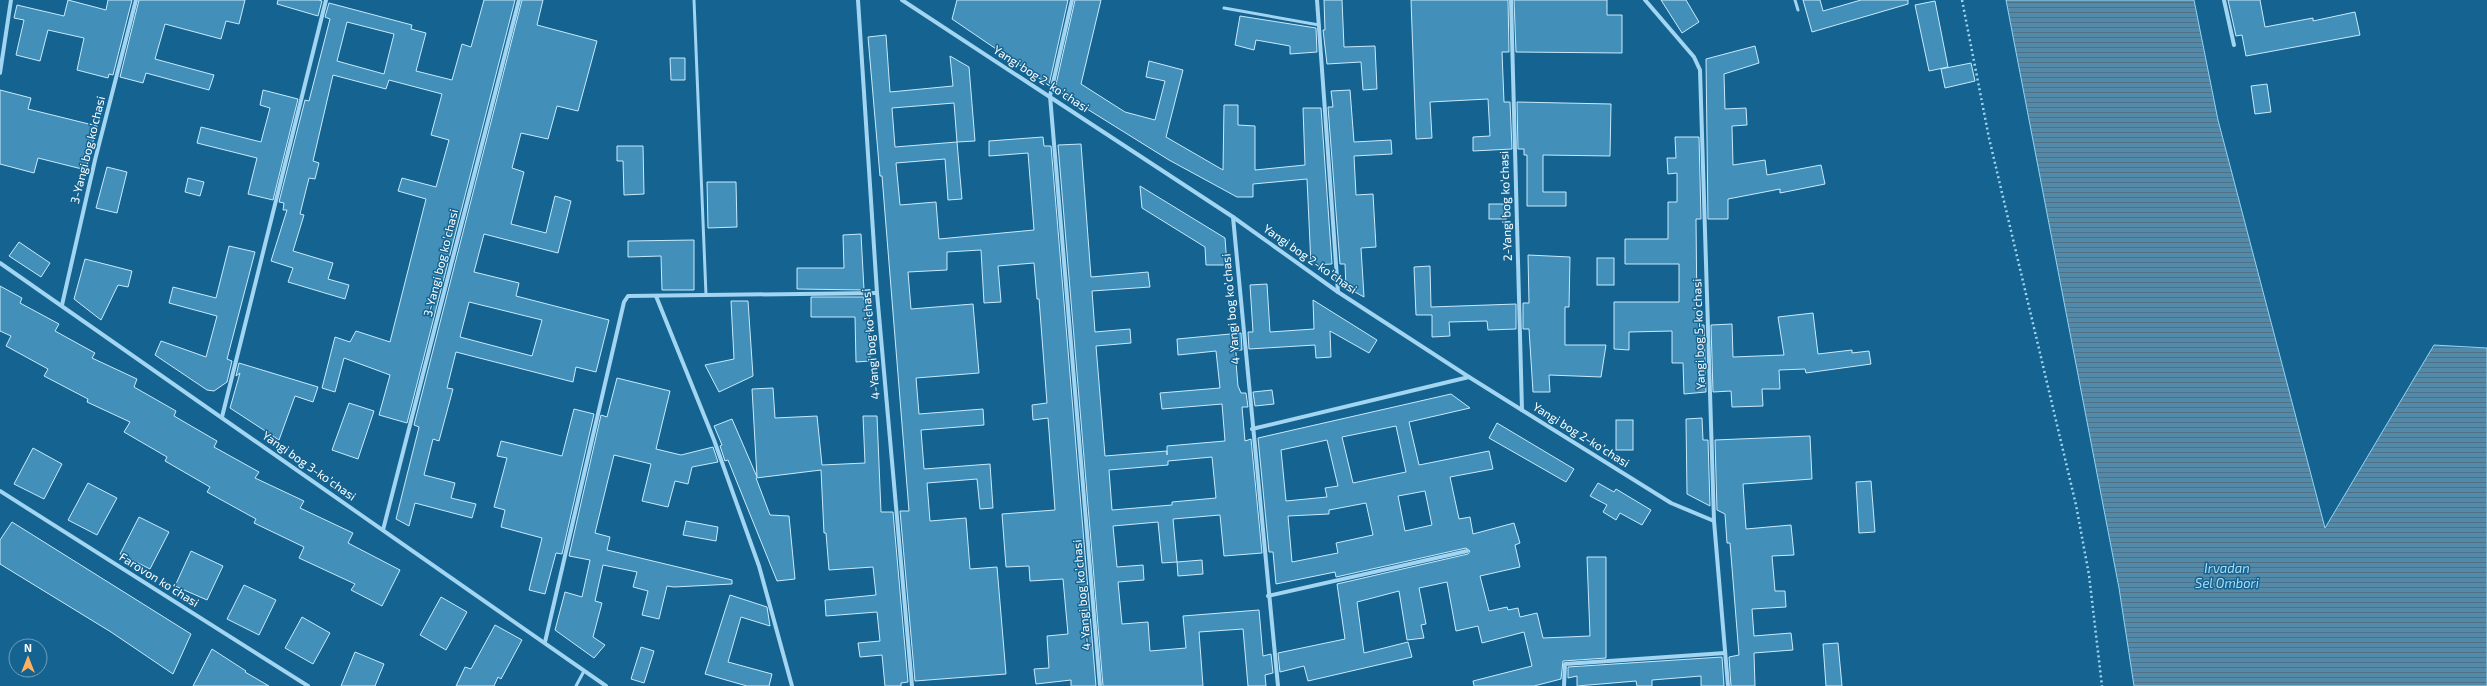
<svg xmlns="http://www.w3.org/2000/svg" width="2487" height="686" font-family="'Exo 2',sans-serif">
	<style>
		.water { fill: url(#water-rules); stroke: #93d3f3 }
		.building { fill: #4290ba; stroke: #c8eafc; fill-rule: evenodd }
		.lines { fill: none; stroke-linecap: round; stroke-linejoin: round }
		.path { stroke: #a1d5f1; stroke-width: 2.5; stroke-dasharray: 2 3; stroke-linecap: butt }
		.service { stroke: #a1d5f1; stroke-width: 3 }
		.minor { stroke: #a1d5f1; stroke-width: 4 }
		.labels { text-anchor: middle; stroke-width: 3; stroke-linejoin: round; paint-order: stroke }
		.street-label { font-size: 12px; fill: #fff; stroke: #156390 }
		.water-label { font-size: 13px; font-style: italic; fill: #addef8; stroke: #156390 }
	</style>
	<defs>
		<pattern id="water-rules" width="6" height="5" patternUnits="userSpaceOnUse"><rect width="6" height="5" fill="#538aa9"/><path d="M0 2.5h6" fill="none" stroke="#507184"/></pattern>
	</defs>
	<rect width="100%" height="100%" fill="#156390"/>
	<path class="water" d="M2006,0H2194L2218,120L2325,528L2434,345L2487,348V686H2134L2119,588Z"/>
	<g class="building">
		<path d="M68,0L106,10L108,0H132L113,75L109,74L108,78L77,70L84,38L48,30L40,61L16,55L24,20L14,18L17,5L64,16Z"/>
		<path d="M139,0H245L239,24L226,21L221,39L165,24L155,59L214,75L209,90L146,73L143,83L120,77Z"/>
		<path d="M278,0H319L322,1L318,16L277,4Z"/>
		<path d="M484,0H515L407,423L379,415L390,375L344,358L335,392L322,388L335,337L350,342L356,331L390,342L426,199L398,191L402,178L436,187L449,140L431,135L442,94L389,80L386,89L333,75L313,161L319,163L315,179L309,178L300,214L304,215L293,251L333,263L328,279L349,285L345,299L288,282L293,268L271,261L287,210H283L284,203L279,202L305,100L309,101L330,19L325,17L329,3L412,25L411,29L426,33L416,71L452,80L462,44L471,47ZM347,22L394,34L384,74L337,61Z"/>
		<path d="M522,0H543L537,25L597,41L578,111L557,106L548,139L521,133L512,168L524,172L511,224L546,233L555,196L571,201L558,253L484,234L474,272L519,283L516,296L609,320L596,372L576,367L573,382L456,352L447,388L453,389L439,441L433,439L424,475L455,483L451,498L476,504L472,518L415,503L409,526L396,519L419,427L414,425ZM469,302L542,320L532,356L460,337Z"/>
		<path d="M957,0H1068L1049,85L952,19Z"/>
		<path d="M1075,0H1101L1081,84L1125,112L1155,120L1165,81L1146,77L1149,61L1183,70L1166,137L1223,170L1224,105H1238V125L1255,126V170L1305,165L1303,108H1321L1332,264L1311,265L1307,179L1253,184V197H1237L1169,160L1055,89Z"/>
		<path d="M1324,0H1342L1344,47L1375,46L1377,89L1363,90L1361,62L1327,64L1323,30H1325Z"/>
		<path d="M1411,0H1508L1509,52H1502L1504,102H1510L1512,149L1473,151V137L1490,136L1488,99L1430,102L1432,138L1416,139Z"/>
		<path d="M1514,0H1607V15H1622V53L1516,52Z"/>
		<path d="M1661,0H1686L1699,22L1682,33Z"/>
		<path d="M1803,0H1820L1823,11L1861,0H1908V4L1812,32Z"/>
		<path d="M2228,0H2260L2265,27L2313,18V21L2355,12L2360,35L2246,56L2242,35L2236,36Z"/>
		<path d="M1935,1L1948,67L1929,71L1915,5Z"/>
		<path d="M1240,16L1316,28L1317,52L1290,54V46L1256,40L1254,50L1235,45Z"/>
		<path d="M886,35L890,92L953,86L950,56L969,67L975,141L957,142L962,199L948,200L945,159L896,163L900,205L936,202L939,239L1034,230L1028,153L989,156V141L1043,137L1044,146H1051L1096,686H1071V680L1036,684L1034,669L1049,668L1047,636L1068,634L1063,579L1030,581L1029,566L1006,567L1002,514L1055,510L1048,418L1033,420L1032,405L1047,403L1039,299H1037L1034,263L998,266L1001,302L984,303L981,250L947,252V270L908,272L911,309L973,304L979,373L916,378L919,414L983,409L984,425L921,430L924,469L990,464L993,508L980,509L977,479L927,483L930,521L966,518L970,569L997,567L1006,674L915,681L900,511H909L882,176H880L868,37ZM954,103L957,142L895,147L892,108Z"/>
		<path d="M1755,46L1759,63L1724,74L1725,109L1746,108L1747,125L1732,126L1733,165L1765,160L1767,175L1821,165L1825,184L1780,193V189L1728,199V219H1708L1706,59Z"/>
		<path d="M670,58H685V80H671Z"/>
		<path d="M1971,63L1975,81L1945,88L1941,69Z"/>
		<path d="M2267,84L2271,112L2255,114L2251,86Z"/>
		<path d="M0,90L31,98L28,109L97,126L86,170L38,158L34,173L0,164Z"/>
		<path d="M263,90L298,99L273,200L248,194L257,158L197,143L201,127L261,142L270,108L260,105Z"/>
		<path d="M1350,90L1354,142L1391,140L1392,154L1354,156L1356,195L1373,194L1376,247L1361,248L1364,297L1346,287L1345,264H1340L1328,107H1333L1331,91Z"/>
		<path d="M1517,102L1611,104L1610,156L1543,155V192H1566V206H1527V155H1524V149H1518Z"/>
		<path d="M1675,137H1699L1701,219H1696L1697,316H1699V325H1704L1706,392L1684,394L1683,363H1672V331L1629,332V350L1614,349V302H1679V264H1625V239H1668V202H1677V173L1668,174L1667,158H1676Z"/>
		<path d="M1081,144L1091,277L1148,272L1150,287L1092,291L1095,332L1130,329L1131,343L1096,346L1105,456L1167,451V455V446L1225,441L1222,404L1162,409L1160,393L1220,388L1216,351L1178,355L1177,339L1241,333L1242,350H1235L1238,386L1241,393H1246L1248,407H1242L1245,441L1251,439L1262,553L1224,556L1220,515L1173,519L1177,562L1162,563L1158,522L1113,526L1117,567L1143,565L1144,580L1118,582L1122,624L1148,622L1150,651L1186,648L1183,616L1259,610L1263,656L1271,654L1273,673L1265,675L1266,686H1248L1243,629L1199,632L1203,686H1103L1058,145ZM1212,457L1216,498L1172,502V505L1112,510L1109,470L1168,465V461Z"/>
		<path d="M617,146H643L644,194L624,195L623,161H617Z"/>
		<path d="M107,167L127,172L117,213L96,208Z"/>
		<path d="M188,178L204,182L200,196L185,192Z"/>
		<path d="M707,182H736L737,227L708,228Z"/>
		<path d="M1140,186L1225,238L1227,265H1206L1205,247L1142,208Z"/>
		<rect x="1489" y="204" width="17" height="15"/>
		<path d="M861,234L864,290L797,289V268H844L843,235Z"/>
		<path d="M694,240V290H662L661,256L628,257V241Z"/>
		<path d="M19,242L50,263L41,277L9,256Z"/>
		<path d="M229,246L255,252L227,359L232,361L227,382L214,391L207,390L155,355L161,341L206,357L217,316L169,303L173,287L216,298Z"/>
		<path d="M1528,255L1570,257L1569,307H1565V345H1606L1601,377L1549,375L1550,392H1533L1529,329H1523V303H1529Z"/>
		<rect x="1597" y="258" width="17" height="27"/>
		<path d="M85,259L132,271L128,287L118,285L101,320L74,299Z"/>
		<path d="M1430,266L1431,307L1516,304V329L1488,330L1487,321L1449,322L1450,336L1432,337V315H1416L1414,267Z"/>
		<path d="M1267,284L1270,332L1314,329L1313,300L1377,340L1369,353L1330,331L1331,357L1316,358L1315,345L1249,349L1248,332H1253L1250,285Z"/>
		<path d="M0,286L22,298L20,303L59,324L55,331L95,353L92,358L137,379L134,387L176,411L174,416L217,441L214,447L259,472L255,478L304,501L300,508L353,533L348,543L400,570L382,606L351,590L355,584L299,558L304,547L254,523L256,519L207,492L210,487L165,461L167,457L124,432L130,422L87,402L88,399L44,376L48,369L6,346L11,336L0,331Z"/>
		<path d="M811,297H864V300H869L870,361L856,362L855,317H811Z"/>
		<path d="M731,301H748L753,376L719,392L705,365L734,359Z"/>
		<path d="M1813,313L1818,354L1852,350V353L1869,351L1871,364L1806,373L1805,369L1779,370L1780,389H1762L1763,406L1732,407L1731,391L1713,392L1711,325L1732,324L1733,357L1784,355L1778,317Z"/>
		<path d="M239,363L318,387L313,402L295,396L279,440L230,408L240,373L236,376Z"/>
		<path d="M617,378L670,391L656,449L681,455L713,447L718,462L692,467L688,484L675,481L668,507L642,501L651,464L614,455L595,533L610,537L607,550L732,580V584L674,587L667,586L659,619L642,615L648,591L633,587L637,572L603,565L595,601L602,603L593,637L605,645L594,658L555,630L565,592L582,597L590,560L569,556L601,415L607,417Z"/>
		<path d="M773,388L775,418L817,416L822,465L865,463L863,416H877L881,512H893L908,682L901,683V686H885L882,655L860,657L858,643L880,641L877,612L826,616L825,600L876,595L873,567L829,570L826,533H824L821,470L756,478L770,515L789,516L795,579L777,581L728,460L725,461L720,446L722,445L714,426L732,419L757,477L752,389Z"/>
		<path d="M1272,390L1274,404L1255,406L1253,392Z"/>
		<path d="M1451,394L1470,408L1409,422L1419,465L1489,451L1493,469L1450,477L1459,519L1470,517L1473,534L1514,523L1520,543L1515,545L1520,567L1480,576L1489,611L1507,607L1508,610L1518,608L1520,617L1537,613L1543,638L1590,636L1587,557H1606V658L1563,661L1561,679L1534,686H1474L1473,681L1532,666L1524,632L1482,643L1478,626L1456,631L1447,582L1419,588L1426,624L1421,625L1424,638L1407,640L1399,591L1357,602L1364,653L1408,642L1412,657L1308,681L1304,666L1280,672L1278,653L1345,639L1337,584L1468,554L1470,551L1466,548L1336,577L1335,572L1276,584L1273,552H1269L1258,438ZM1396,426L1406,472L1353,483L1342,437ZM1327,440L1338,486L1325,488L1327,497L1286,501L1281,450ZM1425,491L1432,525L1405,531L1398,496ZM1366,503L1373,535L1336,543L1338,553L1292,562L1288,516L1329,514V510Z"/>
		<path d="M349,403L374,411L358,459L332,450Z"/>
		<path d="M574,409L594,414L562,554L556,553L545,594L529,590L542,538L501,527L505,510L494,507L507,458L497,456L501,441L562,456Z"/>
		<path d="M1702,418L1703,440H1708L1710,506L1687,494L1686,419Z"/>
		<rect x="1616" y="420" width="17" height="30"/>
		<path d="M1497,423L1574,469L1566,482L1489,438Z"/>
		<path d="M1810,436L1812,479L1743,484L1746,529L1791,525L1794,555L1772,556L1775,591H1785L1786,607L1752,609L1754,636L1791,633L1793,650L1754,653L1755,686H1731L1729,657L1739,655L1730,543H1727L1725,514L1717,510L1715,440Z"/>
		<path d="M33,448L62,464L44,499L14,484Z"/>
		<path d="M1871,481L1875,532L1859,533L1856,482Z"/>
		<path d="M88,483L117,498L97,535L68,520Z"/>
		<path d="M1598,483L1614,492L1616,489L1651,510L1642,525L1620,513L1616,520L1603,512L1607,505L1590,496Z"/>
		<path d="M139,517L169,532L150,569L120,554Z"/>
		<path d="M686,521L718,527L716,541L683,535Z"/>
		<path d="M12,522L191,634L173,674L111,632L0,564V540Z"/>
		<path d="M191,551L223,566L207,600L175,586Z"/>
		<path d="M1202,560L1203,574L1178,576L1177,562Z"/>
		<path d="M244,585L276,600L259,635L227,619Z"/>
		<path d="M730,595L767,607L770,626L741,617L728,662L772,674L769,686H747L705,674Z"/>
		<path d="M441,597L467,612L446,650L420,635Z"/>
		<path d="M302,617L330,633L313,664L285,648Z"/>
		<path d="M495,625L522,640L501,679L498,677L494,686H456L465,667L471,669Z"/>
		<path d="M1838,643L1842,686H1826L1823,644Z"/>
		<path d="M641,647L654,651L644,683L631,679Z"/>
		<path d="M212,649L246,671L245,672L269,686H193Z"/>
		<path d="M355,652L384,664L375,686H341Z"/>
		<path d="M1722,657L1724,686H1701V676L1652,680V686H1637L1636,681L1577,686V676L1568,678V667Z"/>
	</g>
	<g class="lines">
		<path class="path" d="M1962,0L1989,138L2076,505L2089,575L2102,686"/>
		<g class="service">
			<path d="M694,0L706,295"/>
			<path d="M1795,0L1798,10"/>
			<path d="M1224,8L1319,25"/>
			<path d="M576,686L584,671"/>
		</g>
		<g class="minor">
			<path d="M858,0L877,293L912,686"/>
			<path d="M902,0L1233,217L1338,292L1469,377L1671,503L1714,521"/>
			<path d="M1072,0L1050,96L1100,686"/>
			<path d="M1317,0L1338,292"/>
			<path d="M1511,0L1522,410"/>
			<path d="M1645,0L1694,57L1700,70L1714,521L1728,686"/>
			<path d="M2224,0L2234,45"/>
			<path d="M0,73L11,0"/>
			<path d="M1233,217L1278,686"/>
			<path d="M0,263L606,686"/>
			<path d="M656,296L714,440L759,566L792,686"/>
			<path d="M62,305L95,160L136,0"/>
			<path d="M222,417L326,0"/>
			<path d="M1252,429L1469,377"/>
			<path d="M0,491L308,686"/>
			<path d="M383,530L519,0"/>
			<path d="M1268,596L1467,551"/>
			<path d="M545,642L624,302L628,296L877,293"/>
			<path d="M1564,686L1565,664L1725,653"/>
		</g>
	</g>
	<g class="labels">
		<g class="street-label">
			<text transform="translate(1041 79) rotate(33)" y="4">Yangi bog 2-koʼchasi</text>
			<text transform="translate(88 150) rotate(-76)" y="4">3-Yangi bog koʼchasi</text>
			<text transform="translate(1506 206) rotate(-92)" y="4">2-Yangi bog koʼchasi</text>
			<text transform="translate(1310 259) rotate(35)" y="4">Yangi bog 2-koʼchasi</text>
			<text transform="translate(441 263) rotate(-76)" y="4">3-Yangi bog koʼchasi</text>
			<text transform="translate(1231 309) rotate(-95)" y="4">4-Yangi bog koʼchasi</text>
			<text transform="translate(1699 334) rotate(-92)" y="4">Yangi bog 5-koʼchasi</text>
			<text transform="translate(871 344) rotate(-95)" y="4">4-Yangi bog koʼchasi</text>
			<text transform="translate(1581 435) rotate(32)" y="4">Yangi bog 2-koʼchasi</text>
			<text transform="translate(309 466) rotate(35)" y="4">Yangi bog 3-koʼchasi</text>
			<text transform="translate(159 580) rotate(32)" y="4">Farovon koʻchasi</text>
			<text transform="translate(1082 595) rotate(-95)" y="4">4-Yangi bog koʼchasi</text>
		</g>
		<g class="water-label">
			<text x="2227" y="573">Irvadan<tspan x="2227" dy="15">Sel Ombori</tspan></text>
		</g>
	</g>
	<g transform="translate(28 658)"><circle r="19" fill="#156390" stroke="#73a1bc"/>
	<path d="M0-3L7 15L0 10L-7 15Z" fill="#ffb160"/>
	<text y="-6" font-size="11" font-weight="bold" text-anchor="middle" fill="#ffffff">N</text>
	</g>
</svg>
